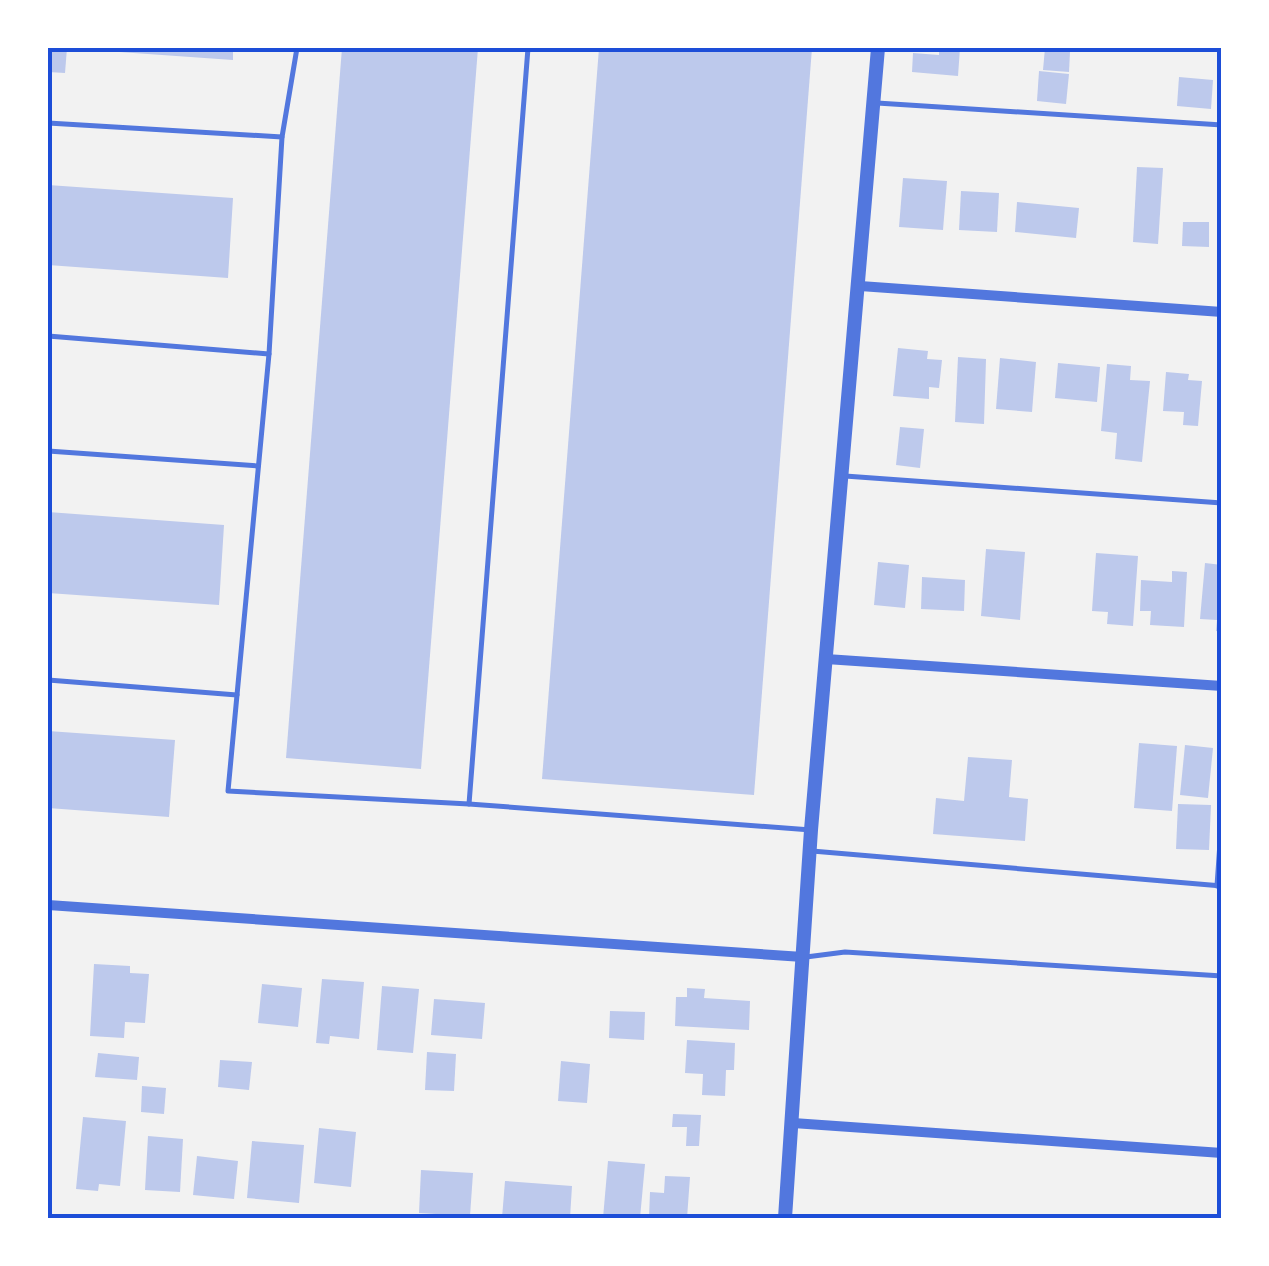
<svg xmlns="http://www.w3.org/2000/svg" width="1269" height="1266" font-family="Figtree,sans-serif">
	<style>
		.building { fill: #bdc9ec }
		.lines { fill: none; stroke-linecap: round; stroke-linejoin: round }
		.service { stroke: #5277de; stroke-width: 5 }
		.minor { stroke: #5277de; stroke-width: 10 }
		.tertiary { stroke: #5277de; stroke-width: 14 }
		.neatline { fill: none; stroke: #1d4ed8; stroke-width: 4 }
	</style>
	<rect width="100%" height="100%" fill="#f2f2f2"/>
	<g class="building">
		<path d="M48,48H67L65,73L48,72Z"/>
		<path d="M92,48H233V60L91,50Z"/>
		<path d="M342,48H478L421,769L286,758Z"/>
		<path d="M599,48H812L754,795L542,779Z"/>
		<path d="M939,48H960L958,76L912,72L913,53L939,55Z"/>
		<path d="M1045,48L1070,52L1069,72L1043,70Z"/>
		<path d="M1039,71L1069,74L1066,104L1037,101Z"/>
		<path d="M1179,77L1213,80L1211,109L1177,106Z"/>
		<path d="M1137,167L1163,168L1158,244L1133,242Z"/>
		<path d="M903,178L947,181L943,230L899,227Z"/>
		<path d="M48,185L233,198L228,278L48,265Z"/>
		<path d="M961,191L999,193L997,232L959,230Z"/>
		<path d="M1017,202L1079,208L1076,238L1015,232Z"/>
		<path d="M1183,222H1209V247L1182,246Z"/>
		<path d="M898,348L928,351L927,359L942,360L939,388L929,387V399L893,396Z"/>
		<path d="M958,357L986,359L984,424L955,422Z"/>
		<path d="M1000,358L1036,362L1032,412L996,409Z"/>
		<path d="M1058,363L1100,367L1097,402L1055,398Z"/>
		<path d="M1107,364L1131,366L1130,380L1150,381L1142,462L1115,459L1117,433L1101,431Z"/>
		<path d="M1166,372L1189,374L1188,380L1202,381L1198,426L1183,425L1184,412L1163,411Z"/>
		<path d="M900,427L924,429L920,468L896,465Z"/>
		<path d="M48,512L224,525L219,605L48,593Z"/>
		<path d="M986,549L1025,552L1020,620L981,616Z"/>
		<path d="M1096,553L1138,556L1133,626L1107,624L1108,612L1092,611Z"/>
		<path d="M878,562L909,565L905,608L874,605Z"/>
		<path d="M1205,563L1222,565V632L1216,631L1217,620L1200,619Z"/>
		<path d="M1172,571L1187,572L1184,627L1150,625L1151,611H1140L1141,580L1172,582Z"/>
		<path d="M922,577L965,580L964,611L921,609Z"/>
		<path d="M48,731L175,740L169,817L48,808Z"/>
		<path d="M1139,743L1177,746L1172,811L1134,808Z"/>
		<path d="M1185,745L1213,748L1208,798L1180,795Z"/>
		<path d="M968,757L1012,760L1009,797L1028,799L1025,841L933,834L936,798L964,801Z"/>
		<path d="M1178,804L1211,805L1209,850L1176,849Z"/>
		<path d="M94,964L130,966V973L149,974L145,1023L125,1022L124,1038L90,1036Z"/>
		<path d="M322,979L364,982L359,1039L330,1036L329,1044L316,1043Z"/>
		<path d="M262,984L302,988L298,1027L258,1023Z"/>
		<path d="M382,986L419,989L413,1053L377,1050Z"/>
		<path d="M687,988L705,989L704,998L750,1001L749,1030L675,1026L676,997H687Z"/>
		<path d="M434,999L485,1003L482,1039L431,1035Z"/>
		<path d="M610,1011L645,1012L644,1040L609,1038Z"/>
		<path d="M687,1040L735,1043L734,1070H726L725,1096L702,1095L703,1074L685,1073Z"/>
		<path d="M427,1052L456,1054L454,1091L425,1090Z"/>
		<path d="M98,1053L139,1057L137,1080L95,1077Z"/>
		<path d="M220,1060L252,1062L249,1090L218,1087Z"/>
		<path d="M561,1061L590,1064L587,1103L558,1101Z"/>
		<path d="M142,1086L166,1088L164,1114L141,1112Z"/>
		<path d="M673,1114L701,1115L699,1146H686L687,1127H672Z"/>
		<path d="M83,1117L126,1121L120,1186L99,1184L98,1191L76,1189Z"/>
		<path d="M319,1128L356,1132L351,1187L314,1183Z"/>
		<path d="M148,1136L183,1139L180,1192L145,1190Z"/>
		<path d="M252,1141L304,1145L299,1203L247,1198Z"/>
		<path d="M197,1156L238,1161L234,1199L193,1195Z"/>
		<path d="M608,1161L645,1164L640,1218H603Z"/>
		<path d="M421,1170L473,1173L470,1216L419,1213Z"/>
		<path d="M665,1176L690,1177L687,1218H649L650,1192L664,1193Z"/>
		<path d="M505,1181L572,1186L570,1218H502Z"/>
	</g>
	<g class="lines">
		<g class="service">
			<path d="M297,48L282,137L269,354L228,791L469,804L811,830"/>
			<path d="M877,103L1222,125"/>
			<path d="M48,123L282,137"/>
			<path d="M48,336L269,354"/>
			<path d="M48,451L258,466"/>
			<path d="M845,476L1222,503"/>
			<path d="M48,680L237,695"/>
			<path d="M469,804L528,48"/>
			<path d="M812,851L1222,886"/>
			<path d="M1217,886L1222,814"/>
			<path d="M806,957L845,952L1222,976"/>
		</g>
		<g class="minor">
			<path d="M860,286L1222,312"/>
			<path d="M826,659L1222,686"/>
			<path d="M48,905L803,957"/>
			<path d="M793,1123L1222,1153"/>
		</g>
		<path class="tertiary" d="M785,1218L811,830L878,48"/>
	</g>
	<rect width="1269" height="1266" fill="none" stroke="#ffffff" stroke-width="100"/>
	<rect x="50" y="50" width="1169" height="1166" class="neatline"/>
</svg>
